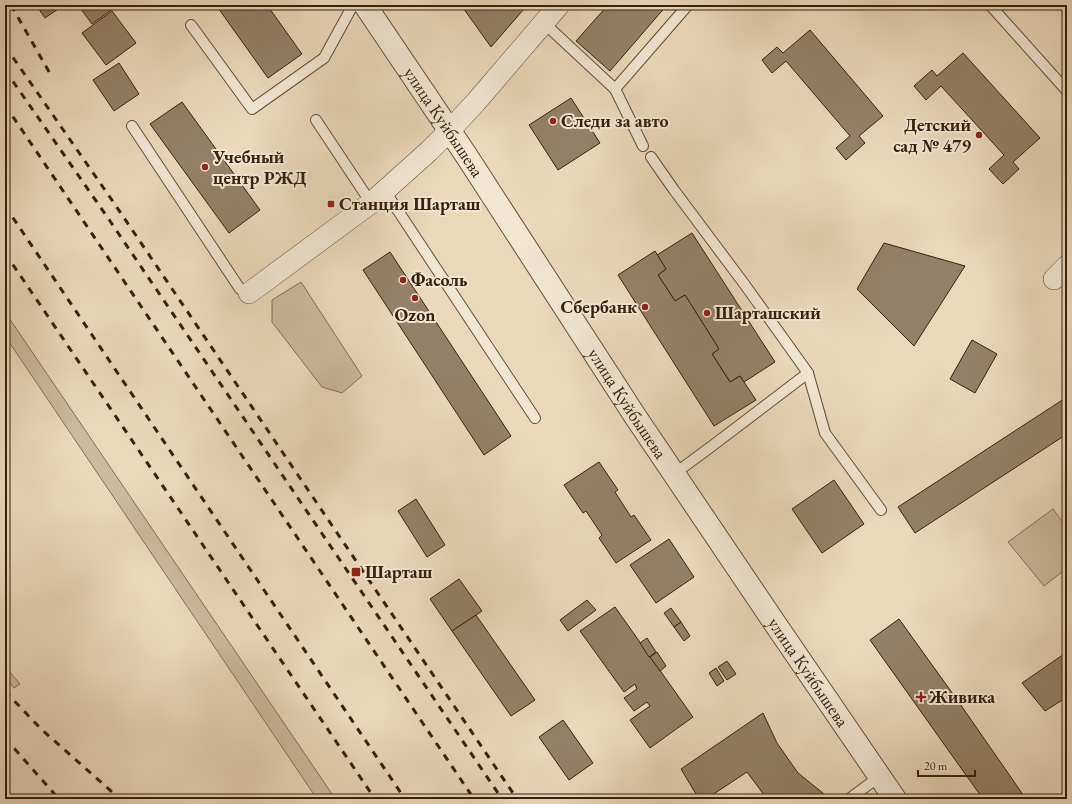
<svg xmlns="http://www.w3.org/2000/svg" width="1072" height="804" font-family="'EB Garamond',serif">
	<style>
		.green { fill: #ccb99e; stroke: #816c56 }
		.building { fill: #948068; stroke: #36200e }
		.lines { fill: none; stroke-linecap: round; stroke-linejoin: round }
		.service-casing { stroke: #634e39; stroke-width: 12 }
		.minor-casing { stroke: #634e39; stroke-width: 22 }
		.tertiary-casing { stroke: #634e39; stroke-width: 24 }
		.service { stroke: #f2e6d3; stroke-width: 10 }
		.minor { stroke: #f2e6d3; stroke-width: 21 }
		.tertiary { stroke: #f2e6d3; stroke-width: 22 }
		.rail { stroke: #36200e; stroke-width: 3; stroke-dasharray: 7 7; stroke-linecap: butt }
		.poi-dot { fill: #8f2418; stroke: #f2e6d3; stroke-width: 1.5 }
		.labels { text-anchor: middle; stroke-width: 4; stroke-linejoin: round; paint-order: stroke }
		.poi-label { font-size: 18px; font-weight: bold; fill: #36200e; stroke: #f2e6d3; text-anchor: start }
		.street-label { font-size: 18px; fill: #36200e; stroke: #f2e6d3 }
	</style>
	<rect width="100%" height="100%" fill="#ebd8bb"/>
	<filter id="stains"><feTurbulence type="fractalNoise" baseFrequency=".005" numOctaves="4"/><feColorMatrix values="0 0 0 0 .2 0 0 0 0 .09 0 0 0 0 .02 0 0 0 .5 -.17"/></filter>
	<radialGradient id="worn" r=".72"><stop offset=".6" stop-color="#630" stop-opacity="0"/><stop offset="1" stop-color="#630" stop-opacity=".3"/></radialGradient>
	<g class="green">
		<path d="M301,282L362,376L342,393L322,387L272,322V300Z"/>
		<path d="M5,312L332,794L323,799H317L5,336Z"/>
		<path d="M1053,509L1067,528V568L1044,586L1008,542Z"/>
		<path d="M5,666L20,684L14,688L5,678Z"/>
	</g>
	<g class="building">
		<path d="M36,5H64L45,18Z"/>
		<path d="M78,5H118L92,24Z"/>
		<path d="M216,5H267L302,54L268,78Z"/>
		<path d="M461,5H521L524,9L491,47Z"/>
		<path d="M608,5H667L610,71L576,41Z"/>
		<path d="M112,11L136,43L106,65L82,33Z"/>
		<path d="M810,30L883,116L859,136L865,143L846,160L836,148L850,136L786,61L772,73L762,60L777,47L783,53Z"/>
		<path d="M963,53L1040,138L1013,162L1019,169L1003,184L989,169L1004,155L941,86L926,100L914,86L932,70L937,76Z"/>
		<path d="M119,63L139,94L114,111L93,80Z"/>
		<path d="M571,98L600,143L558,170L529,125Z"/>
		<path d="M182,102L260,210L229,233L150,124Z"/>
		<path d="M692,233L775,362L744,382L740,376L730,382L712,354L719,349L685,295L675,301L658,275L666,269L657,255Z"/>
		<path d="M884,243L965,266L914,346L857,289Z"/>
		<path d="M655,251L666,269L658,275L675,301L685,295L719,349L712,354L730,382L740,376L756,400L714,426L618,275Z"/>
		<path d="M390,252L511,436L484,455L363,270Z"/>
		<path d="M972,340L997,354L975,393L950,379Z"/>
		<path d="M1067,397V434L915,533L898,507Z"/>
		<path d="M599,462L618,490L615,492L631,517L634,515L651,540L616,563L599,538L602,535L586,511L583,513L564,485Z"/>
		<path d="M834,480L864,524L822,553L792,509Z"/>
		<path d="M416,499L445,545L427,557L398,511Z"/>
		<path d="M669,539L694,577L656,603L630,565Z"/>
		<path d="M459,579L482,611L452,631L430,599Z"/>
		<path d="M587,600L596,610L568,631L560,620Z"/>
		<path d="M615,607L693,717L650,748L630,720L650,706L647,702L634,711L624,698L637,689L635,684L624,692L580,631Z"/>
		<path d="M671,608L681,622L674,627L664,613Z"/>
		<path d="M476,615L535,700L511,716L452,631Z"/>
		<path d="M899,619L958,701L1026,799H983L870,640Z"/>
		<path d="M681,622L690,636L684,641L674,627Z"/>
		<path d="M647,638L656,652L649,657L640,643Z"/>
		<path d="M657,652L666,666L660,671L650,657Z"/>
		<path d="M1067,652V697L1045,711L1022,683Z"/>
		<path d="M727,661L736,674L727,680L718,667Z"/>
		<path d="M716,668L724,681L717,686L709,673Z"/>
		<path d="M763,713L777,743L798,773L829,798L767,799L747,772L706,799H699L681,769Z"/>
		<path d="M563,720L593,763L569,780L539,737Z"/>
	</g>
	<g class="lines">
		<defs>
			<g id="service">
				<path d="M990,5L1067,91"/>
				<path d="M544,23L615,89L688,5"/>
				<path d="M191,25L252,109L324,58L353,5"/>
				<path d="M615,89L643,146"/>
				<path d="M316,120L371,203"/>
				<path d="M132,126L240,289L249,293"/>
				<path d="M651,157L674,190L745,285L808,373L825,433L881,510"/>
				<path d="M385,191L535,418"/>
				<path d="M674,474L712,446L808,373"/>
				<path d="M849,799L880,776"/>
			</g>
			<g id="minor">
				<path d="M1054,279L1067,266"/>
				<path d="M249,293L371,203L429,151L449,131L476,102L559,5"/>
			</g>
			<g id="tertiary">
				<path id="s1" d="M365,5L466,155L635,416L776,625L895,799"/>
			</g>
		</defs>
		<use href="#service" class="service-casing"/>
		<use href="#minor" class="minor-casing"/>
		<use href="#tertiary" class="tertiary-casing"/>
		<use href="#service" class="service"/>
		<use href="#minor" class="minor"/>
		<use href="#tertiary" class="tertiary"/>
		<g class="rail">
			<path d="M11,5L52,77"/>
			<path d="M5,46L114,203L517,799"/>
			<path d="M5,70L110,221L502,799"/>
			<path d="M5,105L474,799"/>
			<path d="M5,206L405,799"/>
			<path d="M5,253L375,799"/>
			<path d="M5,691L41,729L120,799"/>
			<path d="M5,738L59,799"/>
		</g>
	</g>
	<g class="poi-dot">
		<circle cx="553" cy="121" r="4"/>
		<circle cx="979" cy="135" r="4"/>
		<circle cx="205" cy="167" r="4"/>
		<rect x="327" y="200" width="8" height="8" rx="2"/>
		<circle cx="403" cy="280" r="4"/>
		<circle cx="415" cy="298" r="4"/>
		<circle cx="645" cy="307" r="4"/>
		<circle cx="707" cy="313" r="4"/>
		<rect x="351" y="567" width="10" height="10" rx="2"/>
		<path d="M919 691h4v4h4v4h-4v4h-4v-4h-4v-4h4z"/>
	</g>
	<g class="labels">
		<g class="poi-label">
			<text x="561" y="127">Следи за авто</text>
			<text x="971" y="131" text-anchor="end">Детский<tspan x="971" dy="21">сад № 479</tspan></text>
			<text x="213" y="163">Учебный<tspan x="213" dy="21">центр РЖД</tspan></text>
			<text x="339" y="210">Станция Шарташ</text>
			<text x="411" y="286">Фасоль</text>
			<text x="637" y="313" text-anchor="end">Сбербанк</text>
			<text x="715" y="319">Шарташский</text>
			<text x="415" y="321" text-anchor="middle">Ozon</text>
			<text x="365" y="578">Шарташ</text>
			<text x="929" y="703">Живика</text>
		</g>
		<g class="street-label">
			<text dy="6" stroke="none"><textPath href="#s1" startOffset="141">улица Куйбышева</textPath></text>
			<text dy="6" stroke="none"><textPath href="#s1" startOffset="477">улица Куйбышева</textPath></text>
			<text dy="6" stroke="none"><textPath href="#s1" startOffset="801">улица Куйбышева</textPath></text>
		</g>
	</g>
	<rect width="1072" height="804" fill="none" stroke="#ebd8bb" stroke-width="20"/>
	<rect x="6" y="6" width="1060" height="792" fill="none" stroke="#36200e" stroke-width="2"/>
	<rect x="10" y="10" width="1052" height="784" fill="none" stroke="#36200e"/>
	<path d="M918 770v6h57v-6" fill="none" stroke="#36200e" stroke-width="2"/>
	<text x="924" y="770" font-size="12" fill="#36200e" stroke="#f2e6d3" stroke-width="3" paint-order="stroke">20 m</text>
	<rect width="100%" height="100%" filter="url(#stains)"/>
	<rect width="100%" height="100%" fill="url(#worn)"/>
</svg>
